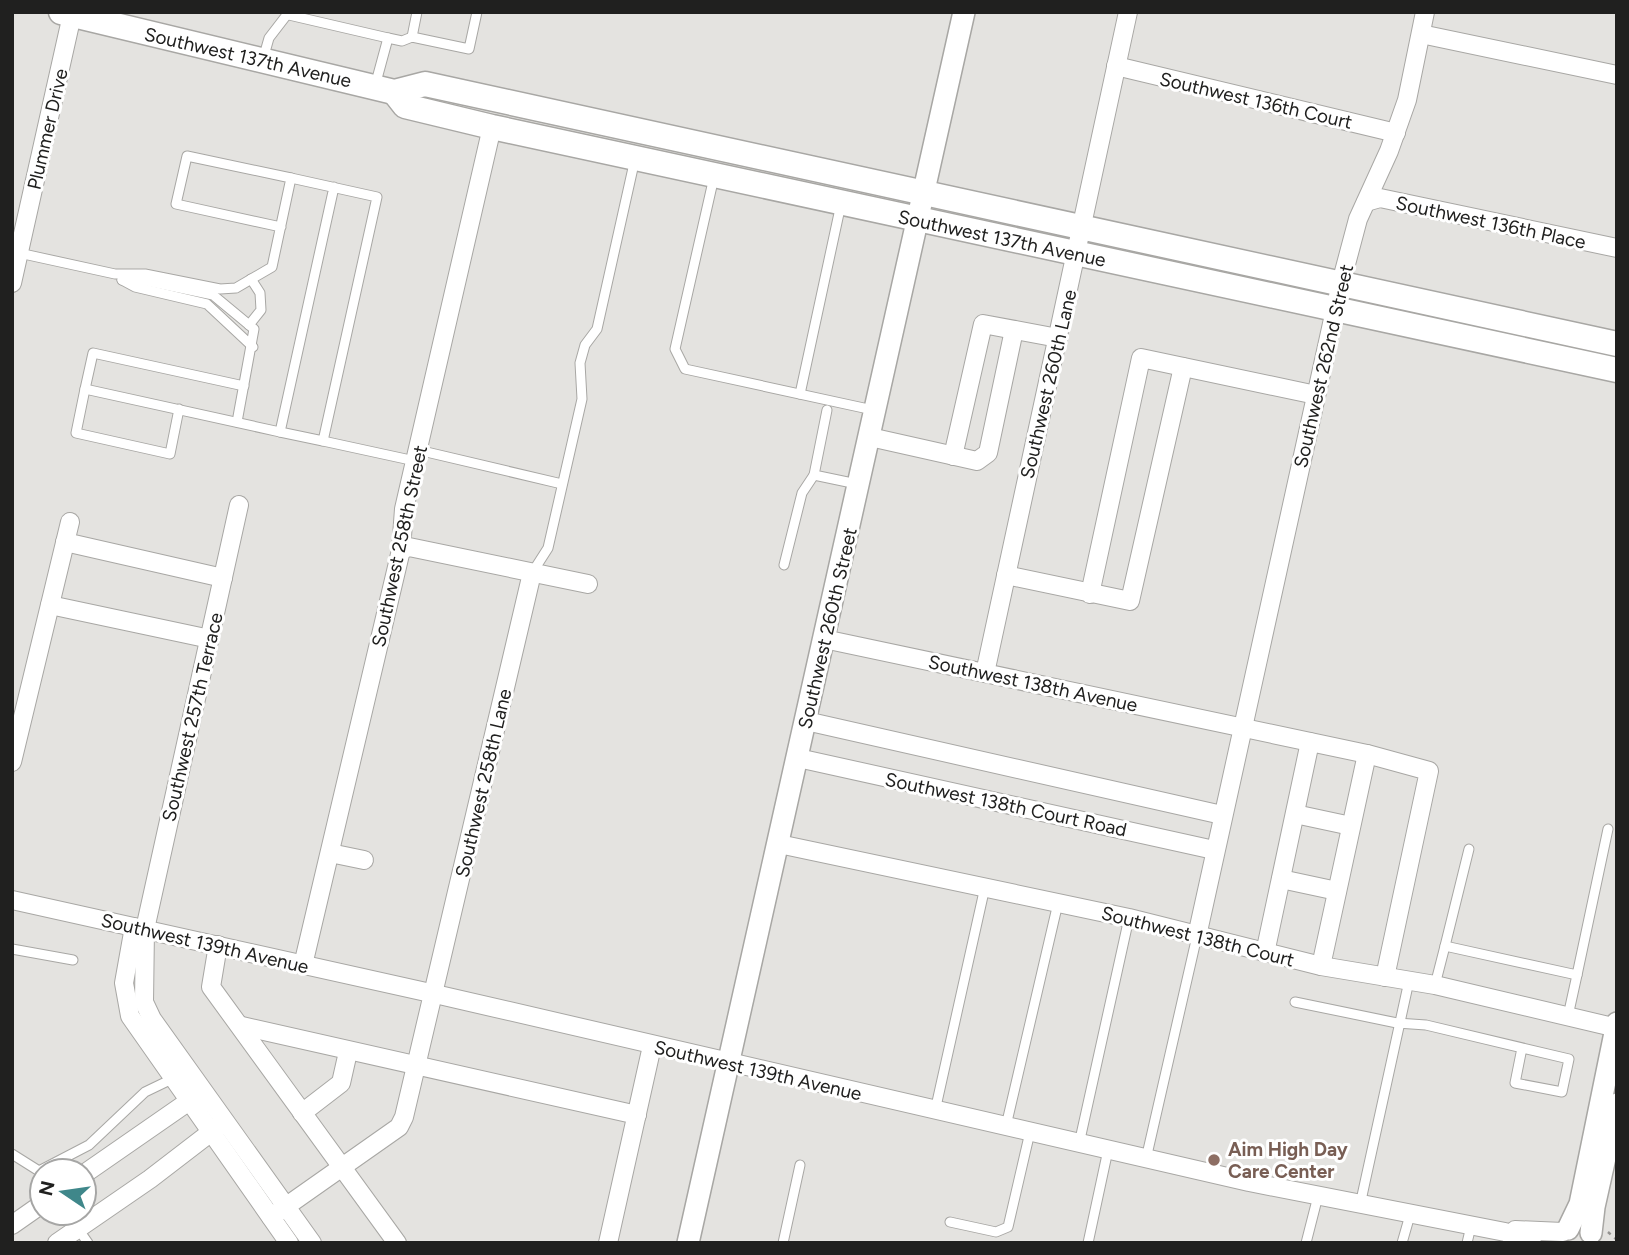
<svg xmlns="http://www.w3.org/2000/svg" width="1629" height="1255" font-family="Figtree,sans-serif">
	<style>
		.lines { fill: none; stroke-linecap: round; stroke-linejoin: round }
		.service-casing { stroke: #a8a7a4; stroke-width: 11 }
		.minor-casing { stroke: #a8a7a4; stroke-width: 20 }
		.tertiary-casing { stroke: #a8a7a4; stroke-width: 24 }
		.secondary-casing { stroke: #a8a7a4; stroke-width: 27 }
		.path { stroke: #949391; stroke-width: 2.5; stroke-dasharray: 3.5 5; stroke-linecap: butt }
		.service { stroke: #fff; stroke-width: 9 }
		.minor { stroke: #fff; stroke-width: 18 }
		.tertiary { stroke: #fff; stroke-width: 21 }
		.secondary { stroke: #fff; stroke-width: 24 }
		.education-dot { fill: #8d6e63; stroke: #fff; stroke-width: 2.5 }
		.labels { text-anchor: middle; stroke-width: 6; stroke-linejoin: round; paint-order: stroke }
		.street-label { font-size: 19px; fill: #20201f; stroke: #fff }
		.education-label { font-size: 19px; font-weight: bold; fill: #785e54; stroke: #fff; text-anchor: start }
	</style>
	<rect width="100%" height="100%" fill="#e4e3e0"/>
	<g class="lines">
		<defs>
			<g id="service">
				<path d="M289,15L388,38L375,86"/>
				<path d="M412,37L417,12"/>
				<path d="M388,38L402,41L412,37L469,49L477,12"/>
				<path d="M263,59L269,38L289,12"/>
				<path d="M714,177L675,349L685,369L873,410"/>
				<path d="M291,178L377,197L323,441L280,432L334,187"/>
				<path d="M19,253L115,274H145L220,289L236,288L272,267L291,178L187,156L176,204L281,227"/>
				<path d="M122,280L137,279L213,295L254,329L237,422"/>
				<path d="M122,280L135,287L207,304L253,347"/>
				<path d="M249,325L261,310L260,293L251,279"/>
				<path d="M85,389L93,353L244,386"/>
				<path d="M800,394L841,204"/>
				<path d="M179,409L170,454L76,433L85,389L280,432"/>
				<path d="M827,410L814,475L857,484"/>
				<path d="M323,441L415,461"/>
				<path d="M418,450L562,484"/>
				<path d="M784,565L802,493L814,475"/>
				<path d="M532,573L548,548L582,399L580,363L585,345L597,329L635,159"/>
				<path d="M1445,946L1469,849"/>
				<path d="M12,949L73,960"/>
				<path d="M1435,985L1445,946L1577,975L1608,829"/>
				<path d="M1295,1002L1397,1023L1426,1025L1569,1059L1562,1092L1515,1083L1522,1048"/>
				<path d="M1568,1016L1577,975"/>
				<path d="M935,1111L985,887"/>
				<path d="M1006,1126L1058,903"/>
				<path d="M1079,1144L1129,918"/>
				<path d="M12,1154L39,1171L89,1145L145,1092L172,1079"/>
				<path d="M1146,1159L1197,936"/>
				<path d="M1360,1205L1409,981"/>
				<path d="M67,1213L88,1243"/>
				<path d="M950,1222L996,1232L1008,1227L1030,1132"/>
				<path d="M783,1243L800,1165"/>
				<path d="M1088,1243L1108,1150"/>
				<path d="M1306,1243L1318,1196"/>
				<path d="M1402,1243L1410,1215"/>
				<path d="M1467,1243L1471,1226"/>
			</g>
			<g id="minor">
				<path d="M1421,34L1617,75"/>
				<path d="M1116,66L1396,133"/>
				<path d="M1366,202L1380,198L1617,248"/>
				<path d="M12,283L72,15"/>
				<path d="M870,437L977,461L988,453L1014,330"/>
				<path d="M953,456L983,324L1058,338"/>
				<path d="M239,505L145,929L144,1002L152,1019L312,1243"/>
				<path d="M65,542L223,578"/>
				<path d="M401,550L409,547L588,584"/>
				<path d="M1006,575L1130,601L1183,367"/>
				<path d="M1090,594L1141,358L1316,395"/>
				<path d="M50,605L210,639"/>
				<path d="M824,639L1367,754L1429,771L1385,977"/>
				<path d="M985,673L1128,12"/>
				<path d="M806,721L1222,815"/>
				<path d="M798,758L1214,850"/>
				<path d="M12,762L70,522"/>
				<path d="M1295,814L1351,826"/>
				<path d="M779,844L1129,918L1321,966L1435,985L1617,1028"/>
				<path d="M330,853L364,860"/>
				<path d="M1281,879L1337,891"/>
				<path d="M12,900L435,994L1249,1182L1505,1232L1532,1243"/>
				<path d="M134,927L124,983L130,1016L289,1243"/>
				<path d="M1197,936L1341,283L1358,219L1389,151L1407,100L1425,12"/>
				<path d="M218,945L211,987L397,1243"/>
				<path d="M1265,953L1310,742"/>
				<path d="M303,965L401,550L404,509L492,127"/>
				<path d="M1321,966L1367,754"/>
				<path d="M242,1026L637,1115"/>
				<path d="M302,1113L341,1083L348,1052"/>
				<path d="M84,1174L195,1097"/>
				<path d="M271,1217L399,1127L404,1117L532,573"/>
				<path d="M12,1225L42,1204"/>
				<path d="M1515,1230L1563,1232"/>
				<path d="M57,1243L150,1179L219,1126"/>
				<path d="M608,1243L652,1046"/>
			</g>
			<g id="tertiary">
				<path d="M1568,1229L1580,1204L1617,1023"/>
				<path d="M1591,1233L1594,1207L1617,1104"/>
				<path d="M688,1243L964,12"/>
			</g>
			<g id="secondary">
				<path d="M61,12L394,92L425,84L1617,344"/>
				<path d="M394,92L405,106L492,127L1617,370"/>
			</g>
		</defs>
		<use href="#service" class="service-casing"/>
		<use href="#minor" class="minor-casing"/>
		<use href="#tertiary" class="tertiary-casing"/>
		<use href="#secondary" class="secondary-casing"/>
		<path class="path" d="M1608,1232L1617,1240"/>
		<use href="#service" class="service"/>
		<use href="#minor" class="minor"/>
		<use href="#tertiary" class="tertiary"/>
		<use href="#secondary" class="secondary"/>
	</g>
	<circle class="education-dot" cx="1214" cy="1160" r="7"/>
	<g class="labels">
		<g class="street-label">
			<text transform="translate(248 57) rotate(13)" y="7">Southwest 137th Avenue</text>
			<text transform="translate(1256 100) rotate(13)" y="7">Southwest 136th Court</text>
			<text transform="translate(47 129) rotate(-77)" y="7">Plummer Drive</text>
			<text transform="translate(1491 222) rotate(12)" y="7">Southwest 136th Place</text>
			<text transform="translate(1002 238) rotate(12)" y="7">Southwest 137th Avenue</text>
			<text transform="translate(1323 366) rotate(-77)" y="7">Southwest 262nd Street</text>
			<text transform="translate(1048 384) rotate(-77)" y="7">Southwest 260th Lane</text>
			<text transform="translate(399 546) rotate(-78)" y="7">Southwest 258th Street</text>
			<text transform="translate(827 628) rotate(-77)" y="7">Southwest 260th Street</text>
			<text transform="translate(1033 683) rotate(12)" y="7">Southwest 138th Avenue</text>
			<text transform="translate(192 717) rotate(-77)" y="7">Southwest 257th Terrace</text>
			<text transform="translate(483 783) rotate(-77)" y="7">Southwest 258th Lane</text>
			<text transform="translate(1006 804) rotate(12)" y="7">Southwest 138th Court Road</text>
			<text transform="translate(1198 936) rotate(14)" y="7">Southwest 138th Court</text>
			<text transform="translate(205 943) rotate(13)" y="7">Southwest 139th Avenue</text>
			<text transform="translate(758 1070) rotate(13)" y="7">Southwest 139th Avenue</text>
		</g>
		<g class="education-label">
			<text x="1228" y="1156">Aim High Day<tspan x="1228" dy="22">Care Center</tspan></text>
		</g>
	</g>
	<rect width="1629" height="1255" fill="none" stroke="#20201f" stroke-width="28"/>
	<g transform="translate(63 1192) rotate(283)"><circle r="33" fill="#ffffff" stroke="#a6a6a5" stroke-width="2"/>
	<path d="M0-5L12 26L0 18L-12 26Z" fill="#3f878a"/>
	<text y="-10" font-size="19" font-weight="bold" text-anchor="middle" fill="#20201f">N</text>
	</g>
</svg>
